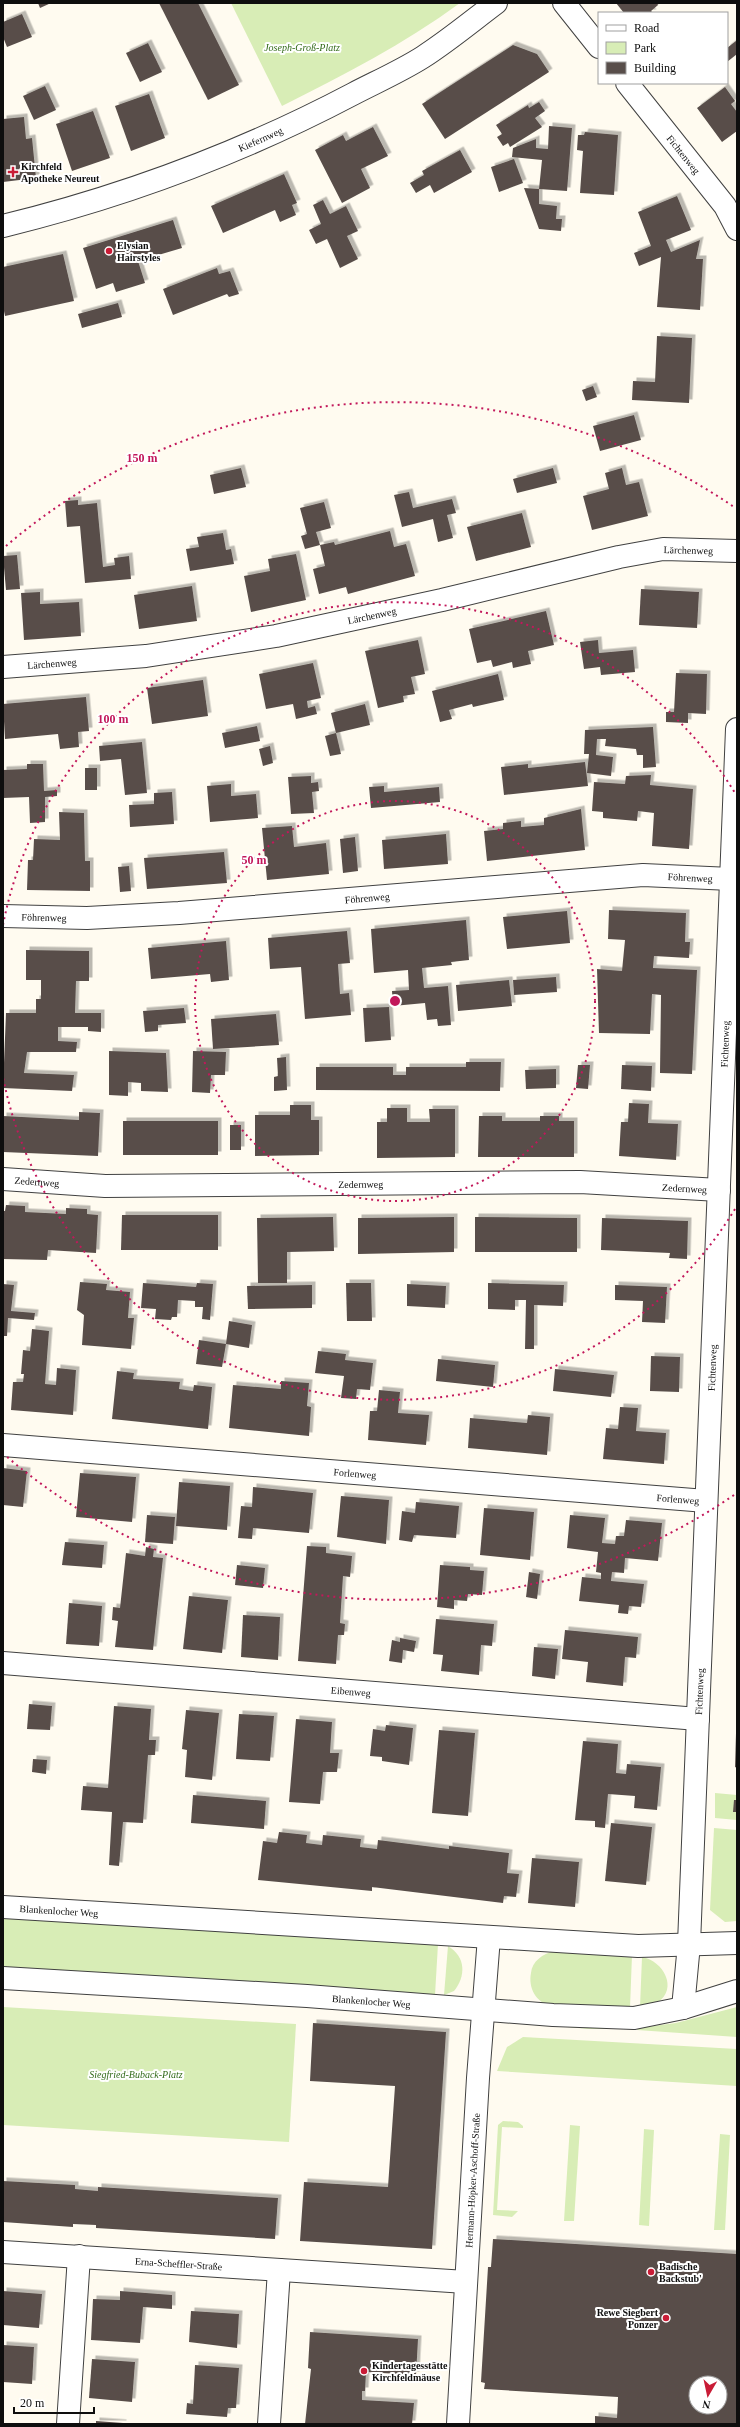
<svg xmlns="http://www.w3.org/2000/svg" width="740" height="2427" font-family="Georgia,serif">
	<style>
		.green { fill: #d8edb6 }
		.building { fill: #584e4a; fill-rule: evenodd; filter: url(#shadow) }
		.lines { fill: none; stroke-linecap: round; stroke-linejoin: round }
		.minor-casing { stroke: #414141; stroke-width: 24 }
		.minor { stroke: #fff; stroke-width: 22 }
		.ring { fill: none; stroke: #c2185b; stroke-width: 2; stroke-dasharray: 2 4 }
		.poi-dot { fill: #c91c36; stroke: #fff; stroke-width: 1.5 }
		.labels { text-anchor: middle; stroke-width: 4; stroke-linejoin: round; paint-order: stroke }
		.park-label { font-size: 10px; font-style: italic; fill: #336b1a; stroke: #fff }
		.street-label { font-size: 10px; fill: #0e0e0e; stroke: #fff }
		.poi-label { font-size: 10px; font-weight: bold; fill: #0e0e0e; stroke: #fff; text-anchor: start }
		.centre { fill: #c2185b; stroke: #fff; stroke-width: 2 }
		.ring-label { font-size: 12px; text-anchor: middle; font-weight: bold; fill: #c2185b; stroke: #fff; stroke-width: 4; stroke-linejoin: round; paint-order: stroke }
	</style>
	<defs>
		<filter id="shadow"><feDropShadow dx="3.5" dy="-3.5" stdDeviation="0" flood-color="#0004"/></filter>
	</defs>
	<rect width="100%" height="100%" fill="#fffbf0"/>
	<g class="green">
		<path d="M231,3H460C404,44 344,75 282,106Z"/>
		<path d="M715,1793L737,1795V1820L715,1818Z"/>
		<path d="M714,1828L737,1830V1921L725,1922L710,1910Z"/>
		<path d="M3,1917L438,1944L435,1995L3,1968Z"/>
		<path d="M448,1946C466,1957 466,1976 454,1991L444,1995Z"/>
		<path d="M554,1951L632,1955L630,2008C608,2007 572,2010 552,2006C536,2003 528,1988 531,1973C532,1961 543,1954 554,1951Z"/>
		<path d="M642,1957C664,1961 678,1989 658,2002C653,2005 645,2006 640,2007Z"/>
		<path d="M3,2007L296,2024L289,2142L3,2125Z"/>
		<path d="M737,2007V2037L637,2030L638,2028L676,2023Z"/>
		<path d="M536,2024L629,2028V2029H588Z"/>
		<path d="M523,2037L737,2049V2086L497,2071L507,2047Z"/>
		<path d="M503,2121L518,2122L523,2126V2128L502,2127L497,2210L518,2211L512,2217L493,2215L498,2125Z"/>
		<path d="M570,2125L580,2126L574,2221H564Z"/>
		<path d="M644,2129L654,2130L649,2226L639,2225Z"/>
		<path d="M720,2134L730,2135L725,2230H714Z"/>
	</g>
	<g class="building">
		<path d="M38,3H51L40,8Z"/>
		<path d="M159,3H198L239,85L208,100Z"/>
		<path d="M616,3H657L658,5L651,11L653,13H624Z"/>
		<path d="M22,14L32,37L7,47L3,37V22Z"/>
		<path d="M736,41L737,54L727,62V48Z"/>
		<path d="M148,43L162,72L140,82L126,53Z"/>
		<path d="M513,45L537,54L549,72L445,139L422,104Z"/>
		<path d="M45,86L56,110L34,120L23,96Z"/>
		<path d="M725,87L735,101L731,104L737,112V131L722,142L697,108Z"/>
		<path d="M149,94L165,138L131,151L115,106Z"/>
		<path d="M539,102L545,111L535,118L542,127L510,147L508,143L503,146L497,137L502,134L496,125L528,105L529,108Z"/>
		<path d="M93,111L110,158L72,171L56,124Z"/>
		<path d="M24,117L26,139L32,138L36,178L3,182V119Z"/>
		<path d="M549,126L572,128L567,191L539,189L542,160L512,157L513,148L536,139V148L548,149Z"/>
		<path d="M373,127L388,156L361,169L370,188L342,203L315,150L343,135L346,141Z"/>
		<path d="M585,132L618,135L614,195L580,193L583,151L577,150L578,135H584Z"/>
		<path d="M460,150L472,172L434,193L430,185L416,193L410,183L424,175L422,171Z"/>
		<path d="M514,159L523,183L499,192L491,167Z"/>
		<path d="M284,174L297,203L292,205L296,215L280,222L275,210L223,233L211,206Z"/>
		<path d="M524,188L539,189V204L557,206L556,219H562L561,231L539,229Z"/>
		<path d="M677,196L691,230L666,240L671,252L700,240L696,259H703L700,310L657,307L661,257L639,266L634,253L651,246L638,212Z"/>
		<path d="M323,200L330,214L346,206L358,231L347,236L358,259L340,268L327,239L316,244L309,230L321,224L313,205Z"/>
		<path d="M173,220L182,248L138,261L145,283L116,292L113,283L96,289L83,248Z"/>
		<path d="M63,254L74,301L5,316L3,306V267Z"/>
		<path d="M217,268L219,274L230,271L239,294L229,297L227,294L173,315L163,289Z"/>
		<path d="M118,303L122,317L82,328L78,314Z"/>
		<path d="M657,336L692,338L689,403L632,400L633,381L655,382Z"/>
		<path d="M593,386L597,397L586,401L582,390Z"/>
		<path d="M634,415L641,440L600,451L593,426Z"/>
		<path d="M241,468L246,487L214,494L210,475Z"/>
		<path d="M553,468L557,483L517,493L513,479Z"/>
		<path d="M622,468L626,485L639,482L648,516L592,530L583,496L609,489L605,473Z"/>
		<path d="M409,492L413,508L452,499L456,513L447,515L453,538L438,542L433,519L402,527L394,495Z"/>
		<path d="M78,500V505L97,503L103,567L115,565L114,558L129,556L131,579L85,583L80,526L67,527L65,501Z"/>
		<path d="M324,502L331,528L316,532L320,545L334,542L335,545L390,531L394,547L406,544L415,576L348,594L346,587L319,594L313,569L325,566L320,545L305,549L301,536L307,534L300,508Z"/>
		<path d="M522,513L531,547L476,561L467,527Z"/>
		<path d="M223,533L226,550L231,549L234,564L190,571L186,549L199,547L197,537Z"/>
		<path d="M296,554L306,600L251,612L244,576L270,571L268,559Z"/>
		<path d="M17,555L20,589L6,590L3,556Z"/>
		<path d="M192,586L197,621L139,629L134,595Z"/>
		<path d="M641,589L699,592L697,628L639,625Z"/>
		<path d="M40,592V604L79,602L81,636L24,640L21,593Z"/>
		<path d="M546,611L554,645L528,651L531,664L513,668L512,662L493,667L491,660L477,663L469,629Z"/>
		<path d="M418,640L425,674L411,677L415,694L403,696L404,702L378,708L365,651Z"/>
		<path d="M598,640L599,653L633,650L635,672L601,675L600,667L584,669L580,642Z"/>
		<path d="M313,663L321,698L307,701L308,708L315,706L317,714L296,719L293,704L266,709L259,674Z"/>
		<path d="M676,673L707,674L706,714L688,713V723L666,722V712H674Z"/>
		<path d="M498,674L504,700L473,707L472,704L449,710L452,719L440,722L432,691Z"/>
		<path d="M203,680L208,716L152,724L147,688Z"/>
		<path d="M86,697L89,731L78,732L79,747L60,749L58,734L5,739L3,704Z"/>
		<path d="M365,704L370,725L336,733L331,713Z"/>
		<path d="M257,726L260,741L225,748L222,733Z"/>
		<path d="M653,727L656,767L643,768V755H637L636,749L605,746L606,739H597L596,755L613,757L611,776L587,773L589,754H584L585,730Z"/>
		<path d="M336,733L341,754L330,756L325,736Z"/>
		<path d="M142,742L147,793L125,795L121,759L100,761L99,746Z"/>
		<path d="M270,746L273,763L263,766L259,749Z"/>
		<path d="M585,762L588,786L504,795L501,767L528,764V768Z"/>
		<path d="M27,764H43L44,791L57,790V796L45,797V822L30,823L29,797L3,798V770L27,769Z"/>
		<rect x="85" y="768" width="12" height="22"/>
		<path d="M651,775L650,785L693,789L689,849L652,846L654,813L638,811L637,821L603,818V812L592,811L594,782L625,784L626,776Z"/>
		<path d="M311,776V783L318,782L319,791L312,792L314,813L291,814L288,777Z"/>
		<path d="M231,784V796L256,794L258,818L210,822L207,786Z"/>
		<path d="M384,786V792L439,787L440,802L371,808L369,787Z"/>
		<path d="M172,792L174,824L130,827L129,805L154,804V793Z"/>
		<path d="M581,809L585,850L487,861L484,831L503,829V823L521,821V827L544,825V818Z"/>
		<path d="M59,812L84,813L85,861H90V891L27,890L28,860H33L34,839L60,840Z"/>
		<path d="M292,826L294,847L326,843L329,874L267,880L262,828Z"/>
		<path d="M446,834L448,864L384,869L382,840Z"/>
		<path d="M355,837L358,871L343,873L340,839Z"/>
		<path d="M224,852L227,883L147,889L144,858Z"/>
		<path d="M129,866L131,891L120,892L118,867Z"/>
		<path d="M609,910L686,913L685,942H690L689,958L654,956L653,968L697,970L692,1074L660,1073L661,995L652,994L650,1034L599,1033L597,969L622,971L625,940L608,939Z"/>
		<path d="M567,911L570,943L507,949L503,917Z"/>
		<path d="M466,920L469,960L451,962L452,965L422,968L424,988L448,986L451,1025L438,1026L437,1019L427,1020L425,1003L393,1006L392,991L409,990L408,970L374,973L371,929Z"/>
		<path d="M347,931L350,963L338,964L340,994L349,993L351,1015L305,1019L301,967L270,969L268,938Z"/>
		<path d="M226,941L229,980L211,982L210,974L151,979L148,948Z"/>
		<path d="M26,950L89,951V981H76L75,1013H101V1032L88,1031V1027H58V1041L77,1042L76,1052H27L24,1073L74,1075L72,1091L3,1088L6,1013H36V999H41V980H26Z"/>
		<path d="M556,977L557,992L514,995L513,980Z"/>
		<path d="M509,980L512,1006L458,1011L456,985Z"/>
		<path d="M389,1007L391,1040L365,1042L363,1008Z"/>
		<path d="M184,1008L186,1023L158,1025V1031L145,1032L143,1011Z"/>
		<path d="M276,1014L279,1045L213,1049L211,1019Z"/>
		<path d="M109,1051L166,1053L168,1092L141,1091V1083L128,1082V1096L109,1095Z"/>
		<path d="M193,1051L226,1052L225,1075H211L210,1093L192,1092Z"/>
		<path d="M286,1057L287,1090L274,1091V1077L278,1076L277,1058Z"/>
		<path d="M466,1062H501L500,1091L316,1090V1067H393V1075H406V1067H466Z"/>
		<path d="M578,1065H590L588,1089L576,1088Z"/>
		<path d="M622,1065L652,1066L651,1091L621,1089Z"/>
		<path d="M556,1069V1088L526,1089L525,1070Z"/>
		<path d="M629,1103L649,1104L648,1123L678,1124L676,1160L619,1156L621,1122H628Z"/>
		<path d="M290,1105H311V1120H319V1155L255,1156V1115H290Z"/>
		<path d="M387,1108H407V1122H430L429,1109H455V1157L377,1158V1122H387Z"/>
		<path d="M79,1112L100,1113L98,1156L3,1152V1116L79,1120Z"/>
		<path d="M479,1116H502V1121H540V1116H559V1121H574V1157H478Z"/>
		<rect x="123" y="1121" width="95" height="34"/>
		<rect x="230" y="1125" width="11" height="25"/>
		<path d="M6,1205L25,1206V1212L66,1214V1208L87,1209V1214L98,1215L96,1253L48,1250L47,1260L3,1259V1211H5Z"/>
		<path d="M122,1215H218V1250H121Z"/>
		<path d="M333,1217L334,1251L287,1252V1283H258L257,1218Z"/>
		<path d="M454,1217V1252L358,1254V1218Z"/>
		<path d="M475,1217L577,1218V1252H475Z"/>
		<path d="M602,1218L688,1221L687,1259L669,1258L670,1253L601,1250Z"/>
		<path d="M80,1282L107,1284L106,1290L130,1292L128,1318H134L131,1349L82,1345L84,1315L77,1310Z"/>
		<path d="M143,1283L196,1287L197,1283L213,1284L210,1320L202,1319L203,1307H195V1301L178,1300L177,1317H172L171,1320L155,1319L156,1309L141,1308Z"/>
		<path d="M346,1283H371L372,1321H347Z"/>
		<path d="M488,1283L564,1285L563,1306L534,1305V1349H525L526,1300H515V1310L488,1309Z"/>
		<path d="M3,1284L14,1285L11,1311L35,1313L34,1320L8,1318L7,1336H3Z"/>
		<path d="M407,1284L446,1286L445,1308L407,1306Z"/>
		<path d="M312,1285V1308L248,1309L247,1286Z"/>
		<path d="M615,1285L667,1287L665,1323L642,1322L643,1301L615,1300Z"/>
		<path d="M229,1321L252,1325L249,1348L226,1344Z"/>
		<path d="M32,1329L49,1331L45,1384L56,1385L57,1368L76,1370L73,1415L11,1410L13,1382H23L24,1374H21L23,1350L30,1351Z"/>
		<path d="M199,1340L226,1344L222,1367L196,1364Z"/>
		<path d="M318,1351L346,1354L345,1360L373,1363L370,1390L357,1389L356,1399L341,1398L344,1376L315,1373Z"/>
		<path d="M651,1356L680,1357L679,1392L650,1391Z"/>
		<path d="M438,1359L495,1365L493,1387L436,1381Z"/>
		<path d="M555,1369L614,1375L611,1397L553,1391Z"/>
		<path d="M117,1371L134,1373L133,1379L180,1382L179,1389L193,1391L194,1385L212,1387L208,1429L112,1419Z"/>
		<path d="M281,1381L309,1383L307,1406L311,1407L309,1436L229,1428L233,1385L281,1389Z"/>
		<path d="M379,1390L400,1392L398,1413L429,1415L426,1445L368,1440L370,1411H377Z"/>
		<path d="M620,1407L638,1408L636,1431L666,1433L664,1464L603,1459L606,1428L618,1429Z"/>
		<path d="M528,1415L550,1417L547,1455L468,1448L470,1418L527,1423Z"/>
		<path d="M3,1468L27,1471L23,1507L3,1505Z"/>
		<path d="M80,1473L136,1477L132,1522L76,1517Z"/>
		<path d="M179,1482L230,1486L227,1530L176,1526Z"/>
		<path d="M253,1487L313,1493L309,1533L253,1528L252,1539L238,1538L241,1506L252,1507Z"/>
		<path d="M341,1496L389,1500L386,1544L337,1537Z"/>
		<path d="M416,1502L459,1506L456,1538L414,1535L412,1542L399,1540L402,1511L415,1513Z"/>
		<path d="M484,1508L534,1512L530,1560L480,1555Z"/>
		<path d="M147,1515L175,1517L173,1544L145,1542Z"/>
		<path d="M570,1515L605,1518L602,1543L615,1544L616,1536H624L626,1520L662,1523L658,1561L625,1558L624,1573L612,1572L611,1581L644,1584L641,1607L629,1606L628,1614L618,1613L619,1605L579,1601L582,1577L601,1579V1573L596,1572L598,1552L567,1548Z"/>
		<path d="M65,1542L104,1545L102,1568L62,1565Z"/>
		<path d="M307,1546L326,1547V1553L352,1556L350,1577L343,1576L340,1623L345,1624L344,1635H338L336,1664L298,1661Z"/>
		<path d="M146,1547L154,1549L153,1557L163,1558L153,1650L115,1647L118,1621L112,1620L113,1607L120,1608L126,1553L145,1556Z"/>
		<path d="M237,1565L265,1568L263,1588L235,1585Z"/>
		<path d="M440,1565L470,1567V1570L484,1571L482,1595L468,1594L467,1601L454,1600V1609L437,1607Z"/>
		<path d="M529,1572L540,1574L537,1599L526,1597Z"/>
		<path d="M189,1596L228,1600L222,1653L183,1649Z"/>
		<path d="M69,1603L102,1606L99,1646L66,1644Z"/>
		<path d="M243,1615L280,1617L278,1660L241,1657Z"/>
		<path d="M436,1619L494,1624L492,1646L481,1645L479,1675L441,1671L443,1655L433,1654Z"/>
		<path d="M565,1630L638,1637L636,1658L625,1657L623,1686L586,1682L588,1662L562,1659Z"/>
		<path d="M400,1638L416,1641L414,1652L403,1650L402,1663L389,1661L392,1640L400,1642Z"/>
		<path d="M534,1647L558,1649L555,1679L532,1676Z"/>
		<path d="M29,1704L52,1706L50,1730L27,1729Z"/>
		<path d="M114,1706L151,1709L149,1740H156L155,1755H148L143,1823L123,1822L119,1866L109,1865L112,1812L81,1810L83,1786L108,1788Z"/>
		<path d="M186,1710L219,1713L212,1780L185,1777L187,1750L182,1749Z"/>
		<path d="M239,1714L274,1716L270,1761L236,1759Z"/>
		<path d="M296,1719L332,1722L330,1753H339L337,1772H323L320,1804L289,1802Z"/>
		<path d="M386,1725L413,1728L409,1765L382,1761V1757L370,1756L373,1729L385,1731Z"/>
		<path d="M439,1730L475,1733L468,1816L432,1813Z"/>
		<path d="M736,1733H737V1768L735,1767Z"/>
		<path d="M583,1741L618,1744L616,1773L626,1774L627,1764L661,1767L657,1810L634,1808L635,1796L608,1794L605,1828L595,1827V1821L575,1820Z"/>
		<path d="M33,1759L47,1760L46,1774L32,1772Z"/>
		<path d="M193,1795L266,1801L264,1829L191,1823Z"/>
		<path d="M734,1800H737V1812H733Z"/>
		<path d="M611,1823L652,1827L646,1885L605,1881Z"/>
		<path d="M279,1832L307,1835L306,1843L322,1845L323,1835L361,1839L360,1847L377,1849L378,1840L449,1849V1846L509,1853L507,1873L519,1874L516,1897L504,1896L503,1903L372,1887V1891L258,1880L263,1841L277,1843Z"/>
		<path d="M532,1858L579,1862L575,1907L528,1903Z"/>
		<path d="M313,2023L446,2032L432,2249L300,2241L304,2182L388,2187L395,2086L310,2081Z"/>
		<path d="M3,2181L75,2185V2189L98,2191V2187L278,2198L275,2239L96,2228V2225L73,2224V2227L3,2222Z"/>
		<path d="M493,2239L737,2254V2424H595V2416L617,2418L618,2397L484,2389L485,2383L481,2382L488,2267H491ZM696,2383H720V2407H696Z"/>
		<path d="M3,2291L42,2294L39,2328L3,2325Z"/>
		<path d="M120,2291L172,2295V2309L143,2307L140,2343L91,2340L93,2299L120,2300Z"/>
		<path d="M191,2311L239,2314L237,2348L189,2342Z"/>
		<path d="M310,2332L418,2339L416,2375L366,2372L365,2391H362V2400L414,2403L412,2424H305L311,2369L308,2368Z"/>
		<path d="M3,2345L34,2347L32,2384L3,2382Z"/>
		<path d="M92,2359L135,2362L132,2402L89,2398Z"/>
		<path d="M195,2365L239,2368L236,2408H228L227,2417L186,2414L187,2403L193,2404Z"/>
		<path d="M96,2421L123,2423V2424H96Z"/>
	</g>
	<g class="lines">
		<defs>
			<g id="minor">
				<path d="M564,3L599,47"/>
				<path id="s1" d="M627,83L725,206L737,229"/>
				<path id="s2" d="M3,226C126,196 241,153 353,94C376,82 401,71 423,57C448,41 472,21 496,3"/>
				<path id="s3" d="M3,667L146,656L276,636L442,600L619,557L663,549L737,551"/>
				<path id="s4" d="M3,916L87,918L179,913L643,875L731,879"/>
				<path id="s5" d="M3,1179L105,1186L580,1182L719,1190"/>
				<path id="s6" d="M3,1445L706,1501"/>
				<path id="s7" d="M3,1663L698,1719"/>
				<path id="s8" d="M3,1907L638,1946L737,1943"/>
				<path id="s9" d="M3,1978L307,1996L553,2015L634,2018L683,2008L737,1991"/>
				<path id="s10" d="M683,2008L689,1944L737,729"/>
				<path id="s11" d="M3,2252L466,2282"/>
				<path d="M68,2424L79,2256"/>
				<path d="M269,2424L279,2270"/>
				<path id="s12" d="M458,2424L478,2078L489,1937"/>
			</g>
		</defs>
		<use href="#minor" class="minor-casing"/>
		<use href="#minor" class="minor"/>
	</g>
	<g class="ring">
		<circle cx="395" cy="1001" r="200"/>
		<path d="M735 1209A399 399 0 0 1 3 1077M3 925A399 399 0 0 1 735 793"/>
		<path d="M734 1495A599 599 0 0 1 6 1456M6 546A599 599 0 0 1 734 507"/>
	</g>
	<g class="poi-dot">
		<path d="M11 166h4v4h4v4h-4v4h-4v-4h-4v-4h4z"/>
		<circle cx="109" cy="251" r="4"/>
		<circle cx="651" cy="2272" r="4"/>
		<circle cx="666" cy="2318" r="4"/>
		<circle cx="364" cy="2371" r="4"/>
	</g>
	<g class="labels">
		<g class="park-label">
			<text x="302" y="51">Joseph-Groß-Platz</text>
			<text x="136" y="2078">Siegfried-Buback-Platz</text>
		</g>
		<g class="street-label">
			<text dy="4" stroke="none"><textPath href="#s2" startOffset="272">Kiefernweg</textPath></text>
			<text dy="4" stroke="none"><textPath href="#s1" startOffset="91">Fichtenweg</textPath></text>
			<text dy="4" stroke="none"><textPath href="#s3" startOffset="697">Lärchenweg</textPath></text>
			<text dy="4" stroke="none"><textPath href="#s3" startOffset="373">Lärchenweg</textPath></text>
			<text dy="4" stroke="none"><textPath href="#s3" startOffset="49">Lärchenweg</textPath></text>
			<text dy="4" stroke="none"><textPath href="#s4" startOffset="689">Föhrenweg</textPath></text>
			<text dy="4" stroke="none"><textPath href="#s4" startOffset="365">Föhrenweg</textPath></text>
			<text dy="4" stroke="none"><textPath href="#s4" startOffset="41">Föhrenweg</textPath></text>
			<text dy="4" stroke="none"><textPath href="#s10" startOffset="965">Fichtenweg</textPath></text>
			<text dy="4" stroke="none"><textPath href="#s5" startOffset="34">Zedernweg</textPath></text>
			<text dy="4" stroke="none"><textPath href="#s5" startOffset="358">Zedernweg</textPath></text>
			<text dy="4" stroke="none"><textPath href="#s5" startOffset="682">Zedernweg</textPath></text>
			<text dy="4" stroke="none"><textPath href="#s10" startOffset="641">Fichtenweg</textPath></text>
			<text dy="4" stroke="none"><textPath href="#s6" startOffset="353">Forlenweg</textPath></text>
			<text dy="4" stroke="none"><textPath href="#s6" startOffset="677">Forlenweg</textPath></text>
			<text dy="4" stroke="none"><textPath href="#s7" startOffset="349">Eibenweg</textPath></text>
			<text dy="4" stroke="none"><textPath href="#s10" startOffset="317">Fichtenweg</textPath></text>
			<text dy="4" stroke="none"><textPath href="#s8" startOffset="56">Blankenlocher Weg</textPath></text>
			<text dy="4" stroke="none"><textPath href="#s9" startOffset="369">Blankenlocher Weg</textPath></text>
			<text dy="4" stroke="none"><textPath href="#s12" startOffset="244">Hermann-Höpker-Aschoff-Straße</textPath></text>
			<text dy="4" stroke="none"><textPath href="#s11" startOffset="176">Erna-Scheffler-Straße</textPath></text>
		</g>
		<g class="poi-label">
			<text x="21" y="170">Kirchfeld<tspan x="21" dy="12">Apotheke Neureut</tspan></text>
			<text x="117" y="249">Elysian<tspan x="117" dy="12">Hairstyles</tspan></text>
			<text x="659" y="2270">Badische<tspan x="659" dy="12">Backstub'</tspan></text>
			<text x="658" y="2316" text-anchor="end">Rewe Siegbert<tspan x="658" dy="12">Ponzer</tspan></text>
			<text x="372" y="2369">Kindertagesstätte<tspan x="372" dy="12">Kirchfeldmäuse</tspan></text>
		</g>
	</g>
	<circle cx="395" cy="1001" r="6" class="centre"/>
	<g class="ring-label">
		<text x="142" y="462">150 m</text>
		<text x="113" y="723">100 m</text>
		<text x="254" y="864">50 m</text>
	</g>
	<rect width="740" height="2427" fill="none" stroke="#0e0e0e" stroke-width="8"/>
	<rect x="598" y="12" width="130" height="72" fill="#ffffff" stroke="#9f9f9f"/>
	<rect x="606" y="25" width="20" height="6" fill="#ffffff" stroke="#9f9f9f"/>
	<text x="634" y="32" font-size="12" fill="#0e0e0e">Road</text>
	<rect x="606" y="42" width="20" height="12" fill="#d8edb6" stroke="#9f9f9f"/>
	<text x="634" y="52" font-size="12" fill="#0e0e0e">Park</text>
	<rect x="606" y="62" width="20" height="12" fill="#584e4a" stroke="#9f9f9f"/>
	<text x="634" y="72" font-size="12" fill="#0e0e0e">Building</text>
	<g transform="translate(708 2395) rotate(189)"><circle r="19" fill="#ffffff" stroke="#9f9f9f"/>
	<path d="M0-3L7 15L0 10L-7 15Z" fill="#c91c36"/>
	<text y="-6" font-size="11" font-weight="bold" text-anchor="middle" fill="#0e0e0e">N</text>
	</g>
	<path d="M14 2407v6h80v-6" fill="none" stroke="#0e0e0e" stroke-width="2"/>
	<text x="20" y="2407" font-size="12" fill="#0e0e0e" stroke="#ffffff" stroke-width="3" paint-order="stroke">20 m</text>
</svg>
